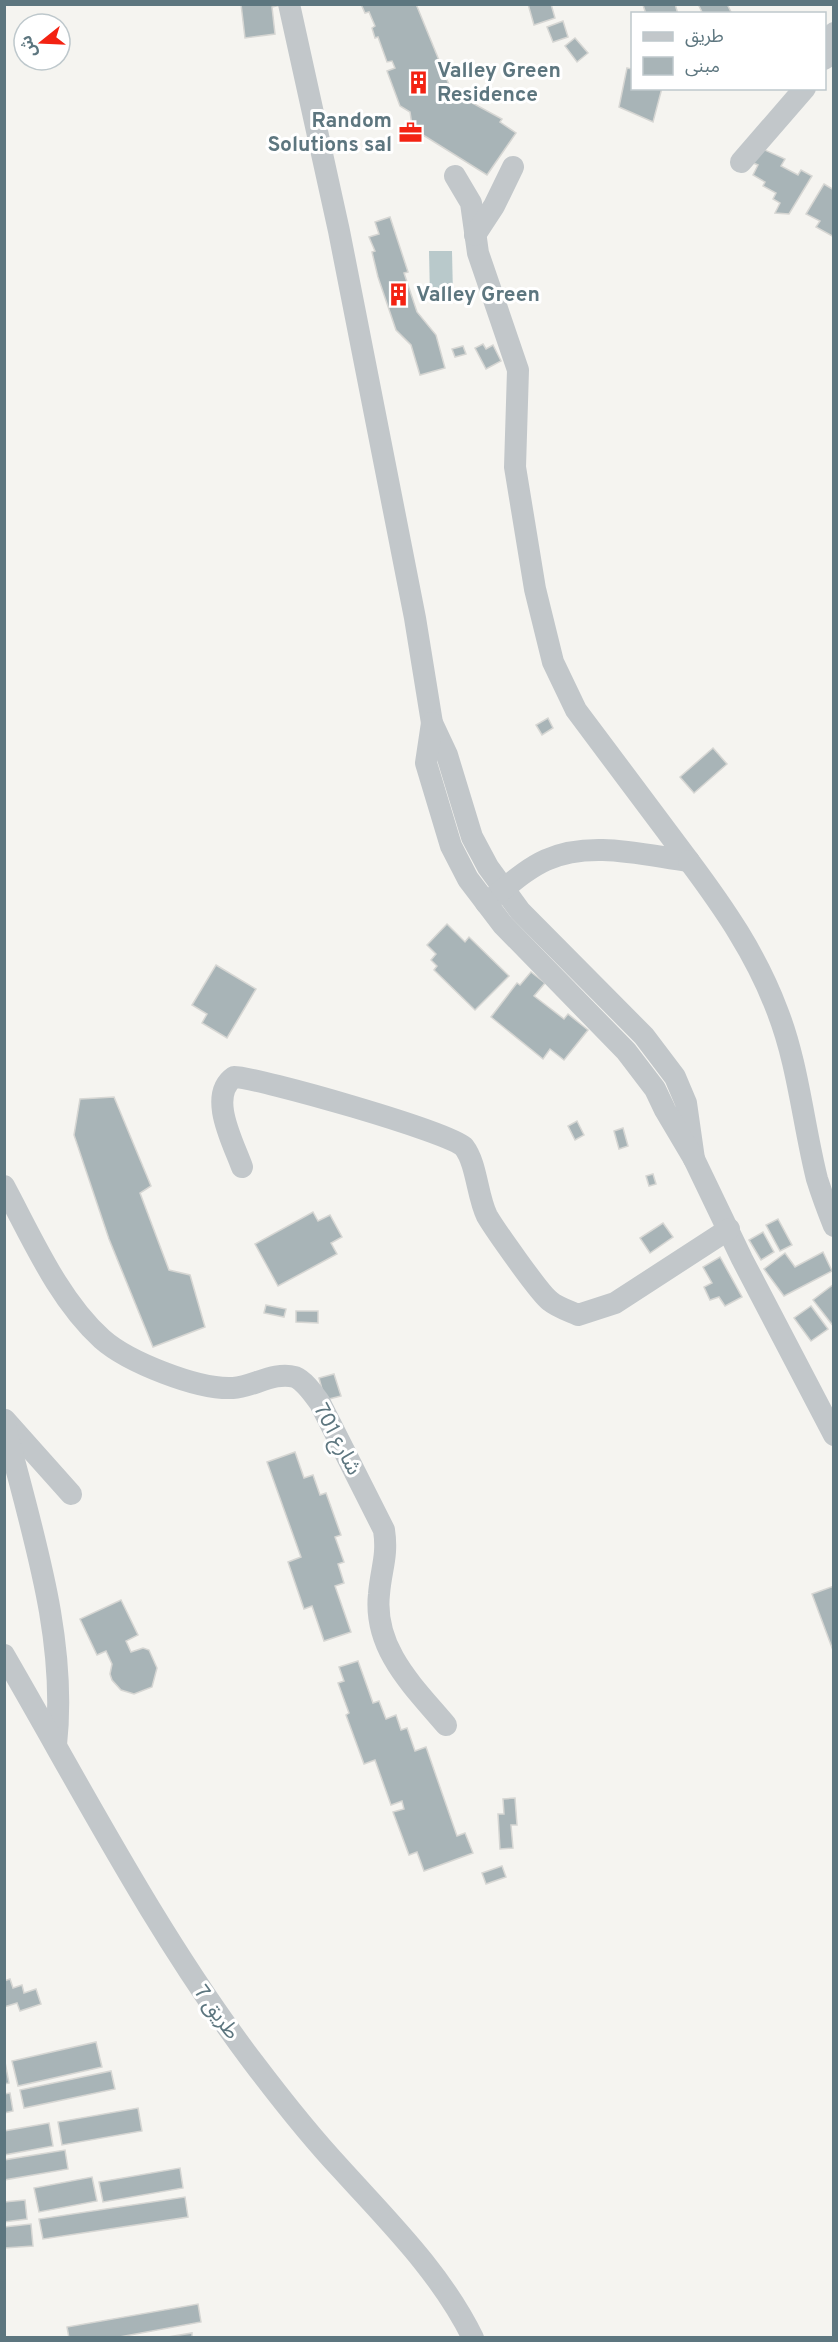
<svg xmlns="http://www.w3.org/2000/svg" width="838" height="2342" font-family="Overpass,'Noto Sans Arabic',sans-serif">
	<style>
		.water { fill: #b9c9cb }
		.building { fill: #a8b4b7; stroke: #d6d6d3; stroke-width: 1.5 }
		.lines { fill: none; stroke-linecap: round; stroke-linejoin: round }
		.minor { stroke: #c2c7ca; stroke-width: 22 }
		.labels { text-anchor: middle; stroke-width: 6; stroke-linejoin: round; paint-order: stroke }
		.poi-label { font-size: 21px; font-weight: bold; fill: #5d767f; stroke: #fff; text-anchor: start }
		.street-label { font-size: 21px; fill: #5d767f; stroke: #fff }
	</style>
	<rect width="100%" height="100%" fill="#f5f4f0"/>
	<path class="water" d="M429,251H452L453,295L430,296Z"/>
	<g class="building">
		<path d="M241,4H285L272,7L275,34L245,38Z"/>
		<path d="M361,4H416L452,92L502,119L500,122L516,133L487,175L423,135V132L412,125L410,112L400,106L387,71L395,68L392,61L387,62L378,37L375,38L372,28L375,26L369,12L365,13Z"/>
		<path d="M528,4H551L555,18L534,25Z"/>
		<path d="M675,4L678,14H646L643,5Z"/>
		<path d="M698,4H727L732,14H703Z"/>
		<path d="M563,21L568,37L553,42L547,27Z"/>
		<path d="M575,38L588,53L577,62L565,46Z"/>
		<path d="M627,68L632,69V88H662L653,122L619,107Z"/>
		<path d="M758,147L785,159L781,166L798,175L801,170L812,176L789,214L775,213L780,203L773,199L776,193L763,186L765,182L753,175L758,165L751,162Z"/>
		<path d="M824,184L834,190V237L816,227L820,221L806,214Z"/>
		<path d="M390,217L408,272L404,273L417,312L436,335L445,368L420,375L411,345L396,330L378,277L372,252L375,251L369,237L379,234L375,222Z"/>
		<path d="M483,344L486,349L493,345L501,361L486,369L475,348Z"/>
		<path d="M463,346L466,354L455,357L452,349Z"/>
		<path d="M548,718L553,728L542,735L536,725Z"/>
		<path d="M713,748L727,764L694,793L680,777Z"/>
		<path d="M447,924L465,942L469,937L509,976L475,1010L434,970L437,966L431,960L436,954L427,945Z"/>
		<path d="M216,965L256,989L227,1038L202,1023L207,1014L192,1005Z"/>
		<path d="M531,972L545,983L534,996L564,1019L568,1014L588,1030L564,1060L550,1049L543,1059L491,1017L517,983L520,985Z"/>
		<path d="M114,1097L151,1186L140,1193L169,1270L190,1275L205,1327L153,1347L109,1239L74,1135L80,1099Z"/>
		<path d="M577,1121L584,1135L575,1140L568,1126Z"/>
		<path d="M623,1128L628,1146L619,1149L614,1131Z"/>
		<path d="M653,1174L656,1184L649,1186L646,1176Z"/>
		<path d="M313,1212L318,1221L330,1215L342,1237L331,1243L337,1254L278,1286L255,1244Z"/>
		<path d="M778,1219L792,1245L780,1251L766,1225Z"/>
		<path d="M663,1223L673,1237L650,1253L640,1238Z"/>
		<path d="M763,1232L774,1252L761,1260L749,1240Z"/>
		<path d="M823,1252L832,1271L784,1296L764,1269L785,1253L795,1267Z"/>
		<path d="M720,1257L742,1297L725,1306L719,1297L710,1300L704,1287L712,1283L703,1267Z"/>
		<path d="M834,1284V1327L813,1300Z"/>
		<path d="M266,1305L286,1309L284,1317L264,1313Z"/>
		<path d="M811,1306L828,1329L811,1341L794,1318Z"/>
		<path d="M296,1311H318V1323L296,1322Z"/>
		<path d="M334,1374L341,1396L325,1400L319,1378Z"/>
		<path d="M295,1452L304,1478L313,1475L320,1495L326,1493L341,1535L335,1537L344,1562L338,1564L344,1583L335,1586L351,1632L324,1641L312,1606L304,1609L288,1562L301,1557L267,1462Z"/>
		<path d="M834,1586V1653L812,1594Z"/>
		<path d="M121,1600L138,1635L126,1641L131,1652L143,1648L149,1650L157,1668L152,1687L134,1694L121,1690L112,1680L110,1674L112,1664L106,1651L97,1655L80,1619Z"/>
		<path d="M358,1661L373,1703L379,1701L386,1719L396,1715L401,1730L407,1728L415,1751L426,1747L457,1836L465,1833L473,1853L424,1871L417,1852L409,1855L393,1812L404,1809L402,1801L391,1805L375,1760L364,1764L346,1715L349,1713L338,1683L344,1681L339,1667Z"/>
		<path d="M515,1798L517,1825H511L513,1848L500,1849L498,1814H504L503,1799Z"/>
		<path d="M502,1866L506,1877L486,1884L482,1873Z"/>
		<path d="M10,1979L13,1988L22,1985L24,1993L36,1989L41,2004L20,2011L17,2003L4,2007V1981Z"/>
		<path d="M96,2042L102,2067L18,2086L12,2061Z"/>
		<path d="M5,2062L9,2083L4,2084V2063Z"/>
		<path d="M111,2071L115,2089L24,2108L20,2090Z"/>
		<path d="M10,2093L13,2111L4,2113V2094Z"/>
		<path d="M138,2108L142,2131L62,2145L58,2122Z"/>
		<path d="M49,2123L53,2146L4,2155V2131Z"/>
		<path d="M65,2150L68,2169L4,2180V2160Z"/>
		<path d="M180,2168L183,2188L103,2202L99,2182Z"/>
		<path d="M92,2177L97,2201L39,2212L34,2188Z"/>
		<path d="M185,2197L188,2217L43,2239L39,2219Z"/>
		<path d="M25,2200L27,2219L4,2222V2202Z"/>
		<path d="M31,2224L33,2246L4,2248V2227Z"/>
		<path d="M198,2304L201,2322L114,2338H69L67,2327Z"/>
		<path d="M192,2333V2338H162Z"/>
	</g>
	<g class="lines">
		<g class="minor">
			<path d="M289,4L339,231L415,618L432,723L447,755L472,837L488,867L520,911L644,1036L675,1077L686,1103L694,1159"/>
			<path d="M824,59L834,33"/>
			<path d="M741,162L805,88"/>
			<path d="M455,176L471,203L478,253L518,370L515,467L535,589L553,662L576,710L689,861C643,855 590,840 546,860C524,870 506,888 486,903"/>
			<path d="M475,235L494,206L513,167"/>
			<path d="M432,723L426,763L451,846L468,879L503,925L626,1051L655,1089L665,1110L694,1159L742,1259L834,1435"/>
			<path d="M689,861C724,908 756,954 777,1010C798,1063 803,1123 817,1179C822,1195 828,1211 834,1226"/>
			<path d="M242,1167C234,1144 207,1096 234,1077C257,1077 453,1133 464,1147C477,1164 477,1196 487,1216C494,1228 540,1294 550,1301C557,1307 569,1311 578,1315L615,1303L729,1229"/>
			<path d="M4,1186C32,1238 58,1299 102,1339C128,1362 198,1390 233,1388C253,1387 274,1371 295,1377C305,1381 314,1395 320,1403L384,1530C388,1556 381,1569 379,1594C373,1649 414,1687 446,1725"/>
			<path d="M5,1420L71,1494"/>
			<path d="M4,1421C30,1527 68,1635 56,1745"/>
			<path d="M4,1655C84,1793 157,1935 253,2062C281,2099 310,2136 342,2170C390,2223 441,2273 473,2338"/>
		</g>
	</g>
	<defs>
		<symbol id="building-bare" viewBox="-9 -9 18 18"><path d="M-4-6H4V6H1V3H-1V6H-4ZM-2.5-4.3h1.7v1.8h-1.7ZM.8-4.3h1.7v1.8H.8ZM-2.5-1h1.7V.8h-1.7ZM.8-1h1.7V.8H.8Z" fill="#f32212" stroke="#fff" stroke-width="2.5" paint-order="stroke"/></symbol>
		<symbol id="office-bare" viewBox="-9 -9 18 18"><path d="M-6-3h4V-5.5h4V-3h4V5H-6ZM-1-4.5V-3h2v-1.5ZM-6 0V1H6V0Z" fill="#f32212" stroke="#fff" stroke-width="2.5" paint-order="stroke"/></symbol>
	</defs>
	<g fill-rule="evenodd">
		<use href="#building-bare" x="402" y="66" width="33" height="33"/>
		<use href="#office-bare" x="394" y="116" width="33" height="33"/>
		<use href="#building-bare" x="382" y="278" width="33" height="33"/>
	</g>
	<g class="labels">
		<g class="poi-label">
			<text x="437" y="77">Valley Green<tspan x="437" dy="24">Residence</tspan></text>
			<text x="392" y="127" text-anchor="end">Random<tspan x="392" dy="24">Solutions sal</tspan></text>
			<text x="416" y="301">Valley Green</text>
		</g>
		<g class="street-label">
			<text transform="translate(338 1439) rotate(62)" y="7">شارع 701</text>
			<text transform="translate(217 2012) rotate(54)" y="7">طريق 7</text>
		</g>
	</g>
	<rect width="838" height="2342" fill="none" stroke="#5d767f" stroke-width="12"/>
	<rect x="631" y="12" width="195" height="78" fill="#ffffff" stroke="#bec8cc" stroke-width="1.5"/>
	<rect x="643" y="32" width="30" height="9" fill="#c2c7ca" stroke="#bec8cc" stroke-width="1.5"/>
	<text x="685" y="42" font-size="18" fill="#5d767f">طريق</text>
	<rect x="643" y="57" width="30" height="18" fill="#a8b4b7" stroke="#bec8cc" stroke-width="1.5"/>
	<text x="685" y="72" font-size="18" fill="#5d767f">مبنى</text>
	<g transform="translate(42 42) rotate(252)"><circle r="28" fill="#ffffff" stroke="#bec8cc" stroke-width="1.5"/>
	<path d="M0-4.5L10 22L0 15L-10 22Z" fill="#f32212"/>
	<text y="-9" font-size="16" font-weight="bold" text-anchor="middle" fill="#5d767f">ش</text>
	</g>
</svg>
